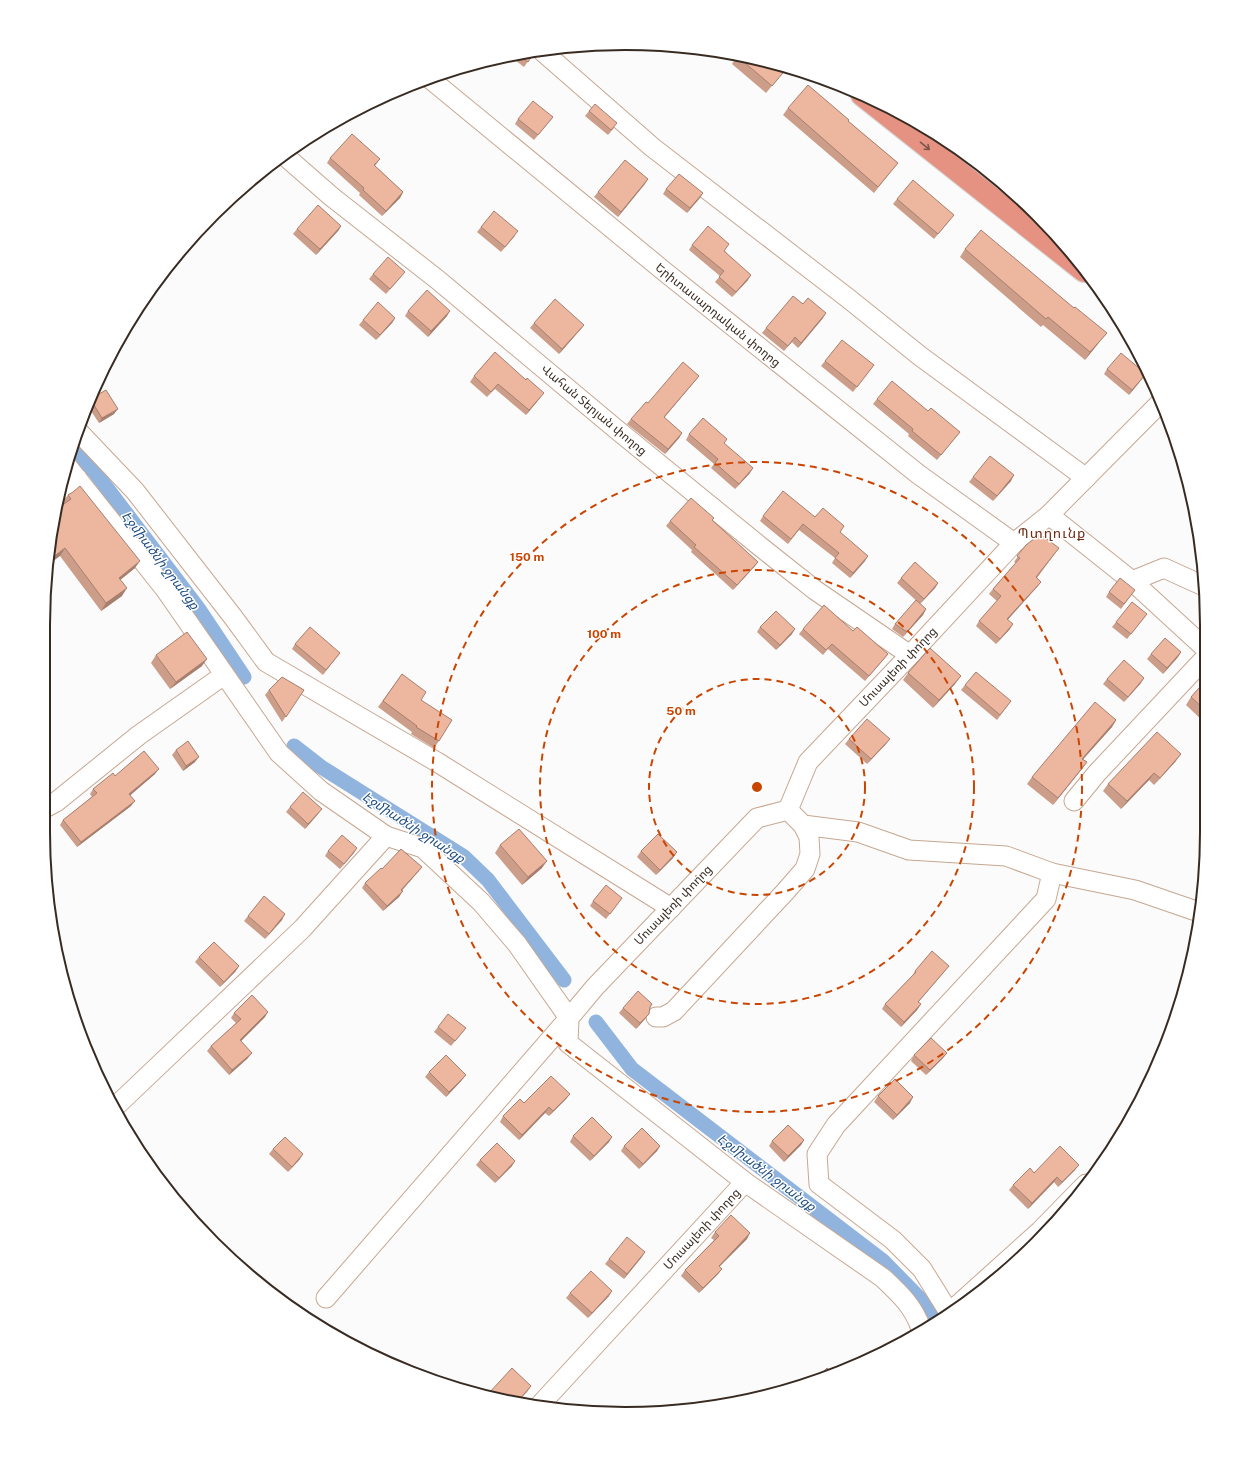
<svg xmlns="http://www.w3.org/2000/svg" width="1250" height="1457" font-family="'Public Sans','Noto Sans Armenian',sans-serif">
	<style>
		.grass { fill: url(#grass-dots) }
		.lines { fill: none; stroke-linecap: round; stroke-linejoin: round }
		.canal { stroke: #91b4de; stroke-width: 15 }
		.minor-casing { stroke: #c7a791; stroke-width: 21 }
		.highway-casing { stroke: #d7d5d3; stroke-width: 24 }
		.minor { stroke: #fff; stroke-width: 19 }
		.highway { stroke: #e69283; stroke-width: 22 }
		.wall { fill: #cc9d89 }
		.shaded-wall { fill: #a67f6f }
		.building { fill: #edb69f; stroke: #a67f6f }
		.oneway { stroke: #7e5449 }
		.ring { fill: none; stroke: #ca4501; stroke-width: 2; stroke-dasharray: 7 5 }
		.labels { text-anchor: middle; stroke-width: 3; stroke-linejoin: round; paint-order: stroke }
		.street-label { font-size: 12px; fill: #382b22; stroke: #fff }
		.water-label { font-size: 13px; font-style: italic; fill: #1f4e83; stroke: #fff }
		.quarter-label { font-size: 14px; letter-spacing: 1px; fill: #6e2d14; stroke: #fff }
		.rim { fill: none; stroke: #382b22; stroke-width: 2 }
		.centre { fill: #ca4501; stroke: #fff; stroke-width: 2 }
		.ring-label { font-size: 12px; text-anchor: middle; font-weight: bold; fill: #ca4501; stroke: #fff; stroke-width: 3; stroke-linejoin: round; paint-order: stroke }
	</style>
	<defs>
		<pattern id="grass-dots" width="8" height="8" patternUnits="userSpaceOnUse"><rect width="8" height="8" fill="#d7f3d7"/><path d="M2 2h.1M6 6h.1" fill="none" stroke="#b9d0b8" stroke-width="1.8" stroke-linecap="round"/></pattern>
	</defs>
	<rect width="100%" height="100%" fill="#fbfbfb"/>
	<path class="grass" d="M894,110L960,151L998,180L1060,239Z"/>
	<g class="lines">
		<g class="canal">
			<path d="M72,448L94,471L198,608L244,677"/>
			<path d="M294,746L321,767L463,856L488,880L564,980"/>
			<path d="M596,1022L632,1069L883,1261L935,1314L936,1322"/>
		</g>
		<defs>
			<g id="minor">
				<path d="M541,50L652,147L849,299L920,356L1086,478"/>
				<path d="M429,78L665,272L918,474L1014,543"/>
				<path d="M285,156L332,197L438,280L616,429L762,548L815,590L910,655"/>
				<path d="M77,430L135,491L233,617L266,662L437,762L671,908"/>
				<path d="M67,466L165,589L279,753L321,791L386,836L423,848L481,902L517,944L569,1018L326,1298"/>
				<path d="M61,491L77,478"/>
				<path d="M1049,515L1132,581L1206,649"/>
				<path d="M1132,581L1164,568L1206,587"/>
				<path d="M1074,801L1097,773L1206,657"/>
				<path d="M43,809L56,802L139,735L224,675"/>
				<path d="M788,810L803,825L858,832L909,850L1006,856L1052,873L1135,890L1199,912"/>
				<path d="M656,1017H663L674,1011L785,892L805,869L810,854L809,837L803,825"/>
				<path d="M115,1107L302,929L386,836"/>
				<path d="M745,1182L883,1278C900,1294 914,1307 921,1329"/>
				<path d="M950,1312L1040,1231L1086,1184"/>
				<path d="M950,1314L922,1269L893,1240L819,1184L817,1154L836,1125L1046,899L1052,873"/>
				<path d="M539,1406L745,1182L568,1043L569,1018L595,987L757,818L788,810L808,762L910,655L1014,543L1049,515L1160,403"/>
			</g>
			<path id="highway" d="M862,95L1084,271"/>
		</defs>
		<use href="#minor" class="minor-casing"/>
		<use href="#highway" class="highway-casing"/>
		<use href="#minor" class="minor"/>
		<use href="#highway" class="highway"/>
	</g>
	<g class="wall">
		<path d="M691,49L702,51L699,55Z"/>
		<path d="M535,51L524,67L511,57Z"/>
		<path d="M737,56L781,75L766,93L732,64Z"/>
		<path d="M788,108L848,121L898,163L893,169L874,193L783,115Z"/>
		<path d="M589,111L614,128L608,135L585,116Z"/>
		<path d="M553,117L534,140L515,124L518,119Z"/>
		<path d="M330,158L380,159L375,166L403,192L400,198L382,216L359,195L360,193L327,163Z"/>
		<path d="M648,179L618,217L594,197L598,192Z"/>
		<path d="M666,189L703,193L687,213L663,194Z"/>
		<path d="M897,199L950,220L934,239L893,204Z"/>
		<path d="M341,226L338,231L316,255L293,234L297,229Z"/>
		<path d="M481,227L515,236L501,252L477,232Z"/>
		<path d="M692,245L725,251L748,280L732,297L715,282L720,276L689,250Z"/>
		<path d="M965,249L1074,308L1107,333L1101,340L1085,360L1043,325L1041,327L960,257Z"/>
		<path d="M373,274L401,277L386,294L369,279Z"/>
		<path d="M803,304L823,318L798,348L792,342L784,351L762,333L766,328Z"/>
		<path d="M408,311L447,316L428,337L405,316Z"/>
		<path d="M395,318L392,323L376,340L359,325L363,320Z"/>
		<path d="M534,323L584,325L580,330L559,354L530,328Z"/>
		<path d="M495,352L540,398L526,415L495,389L487,397L470,382L474,376Z"/>
		<path d="M825,361L870,370L853,392L821,366Z"/>
		<path d="M1107,369L1142,379L1129,395L1104,374Z"/>
		<path d="M699,376L695,381L664,418L682,433L679,438L665,454L627,424L631,419L648,403Z"/>
		<path d="M90,399L114,414L99,423L87,405Z"/>
		<path d="M877,399L928,411L960,432L937,460L908,436L909,434L873,404Z"/>
		<path d="M689,434L724,443L750,473L735,489L711,468L714,464L686,440Z"/>
		<path d="M1176,437V438L1178,447L1172,442Z"/>
		<path d="M973,477L1011,481L993,501L969,482Z"/>
		<path d="M68,495L135,568L120,580L122,596L101,611L60,556L64,504L62,502Z"/>
		<path d="M763,516L815,517L840,532L865,561L850,578L832,563L835,558L799,530L788,544L760,521Z"/>
		<path d="M670,521H713L758,562L754,567L733,590L691,552L692,550L666,526Z"/>
		<path d="M1026,545L1059,548L1037,578L1041,582L1037,587L1008,619L1010,629L996,644L976,626L979,621L997,601L989,594L993,589L1016,563L1014,562Z"/>
		<path d="M901,578L938,583L935,588L920,604L897,583Z"/>
		<path d="M1135,590L1121,609L1106,597L1109,592Z"/>
		<path d="M926,609L923,615L903,637L892,629L895,624Z"/>
		<path d="M1147,614L1127,639L1112,627L1116,622Z"/>
		<path d="M760,627L792,634L776,650L757,632Z"/>
		<path d="M803,629L853,631L888,654L884,659L865,681L828,649L823,655L799,634Z"/>
		<path d="M295,644L340,653L323,675L292,649Z"/>
		<path d="M1181,652L1178,657L1163,674L1147,659L1151,654Z"/>
		<path d="M156,655L202,666L170,689L151,663Z"/>
		<path d="M908,673L955,684L933,708L903,680Z"/>
		<path d="M402,674L439,741L434,748L411,734L412,732L378,707Z"/>
		<path d="M1107,679L1141,683L1124,702L1103,684Z"/>
		<path d="M1206,680V724L1186,705L1191,697Z"/>
		<path d="M965,685L1011,701L997,720L961,690Z"/>
		<path d="M269,690H304L282,722L265,695Z"/>
		<path d="M1116,720L1112,727L1083,759L1087,762L1053,805L1027,784L1032,777Z"/>
		<path d="M849,739L886,744L867,764L845,744Z"/>
		<path d="M176,750L195,762L183,771L172,755Z"/>
		<path d="M1176,761L1154,785L1149,780L1121,809L1103,791L1108,784Z"/>
		<path d="M155,774L130,795L131,806L77,847L60,825L63,820L92,797L90,794L93,789L115,776Z"/>
		<path d="M290,807L318,814L305,829L286,812Z"/>
		<path d="M500,845L542,868L522,885L495,853Z"/>
		<path d="M357,848L340,869L325,856L328,851Z"/>
		<path d="M641,851L673,858L656,875L637,857Z"/>
		<path d="M422,867L418,872L402,890L399,897L383,911L362,888L365,883L382,869Z"/>
		<path d="M622,898L606,919L590,906L593,901Z"/>
		<path d="M248,916L282,920L265,939L244,921Z"/>
		<path d="M199,957L239,966L235,972L220,987L195,962Z"/>
		<path d="M915,971H945L918,1002L921,1004L917,1010L901,1027L882,1009L885,1004L912,976Z"/>
		<path d="M652,1004L650,1008L645,1019L636,1029L619,1013L623,1008Z"/>
		<path d="M234,1013L265,1017L241,1041L248,1058L229,1075L207,1051L211,1046L236,1023L231,1018Z"/>
		<path d="M438,1027L466,1028L451,1046L434,1032Z"/>
		<path d="M947,1053L943,1058L926,1075L911,1061L914,1055Z"/>
		<path d="M429,1072L462,1080L446,1097L425,1077Z"/>
		<path d="M570,1094L566,1099L549,1116L545,1113L519,1140L500,1122L503,1116L524,1103Z"/>
		<path d="M878,1096L910,1103L893,1120L874,1102Z"/>
		<path d="M573,1136L609,1142L590,1161L570,1142Z"/>
		<path d="M804,1140L801,1145L784,1162L769,1146L772,1141Z"/>
		<path d="M624,1146H660L657,1151L639,1169L621,1151Z"/>
		<path d="M273,1149L300,1159L288,1172L269,1154Z"/>
		<path d="M480,1160L512,1166L495,1183L476,1165Z"/>
		<path d="M1075,1170L1058,1187L1054,1182L1028,1209L1009,1190L1013,1185L1034,1173Z"/>
		<path d="M715,1232L747,1239L719,1267L722,1269L718,1274L699,1293L681,1276L685,1270L714,1240L711,1238Z"/>
		<path d="M645,1252L624,1279L605,1264L609,1259Z"/>
		<path d="M570,1293L609,1296L588,1318L566,1298Z"/>
	</g>
	<g class="shaded-wall">
		<path d="M648,179L645,184L618,217L621,212Z"/>
		<path d="M403,192L400,198L382,216L386,211Z"/>
		<path d="M703,193L700,198L687,213L690,208Z"/>
		<path d="M341,226L338,231L316,255L320,249Z"/>
		<path d="M751,275L748,280L732,297L736,292Z"/>
		<path d="M450,311L447,316L428,337L431,331Z"/>
		<path d="M826,313L823,318L798,348L801,343Z"/>
		<path d="M395,318L392,323L376,340L380,335Z"/>
		<path d="M584,325L580,330L559,354L562,349Z"/>
		<path d="M1107,333L1101,340L1085,360L1090,352Z"/>
		<path d="M1146,374L1142,379L1129,395L1132,390Z"/>
		<path d="M699,376L695,381L660,422L664,417Z"/>
		<path d="M544,393L540,398L526,415L529,410Z"/>
		<path d="M118,409L114,414L99,423L102,418Z"/>
		<path d="M682,433L679,438L665,454L668,449Z"/>
		<path d="M753,468L750,473L735,489L739,484Z"/>
		<path d="M1014,475L1011,481L993,501L997,496Z"/>
		<path d="M65,548L60,556L48,565V561Z"/>
		<path d="M868,556L865,561L850,578L853,573Z"/>
		<path d="M140,561L135,568L114,585L119,578Z"/>
		<path d="M758,562L754,567L733,590L737,585Z"/>
		<path d="M1041,582L1037,587L1004,624L1007,619Z"/>
		<path d="M938,583L935,588L920,604L924,599Z"/>
		<path d="M127,588L122,596L101,611L106,603Z"/>
		<path d="M926,609L923,615L903,637L907,632Z"/>
		<path d="M1013,624L1010,629L996,644L1000,639Z"/>
		<path d="M795,629L792,634L776,650L780,645Z"/>
		<path d="M1181,652L1178,657L1163,674L1167,668Z"/>
		<path d="M207,659L202,666L170,689L176,682Z"/>
		<path d="M961,676L955,684L933,708L939,700Z"/>
		<path d="M1144,678L1141,683L1124,702L1128,697Z"/>
		<path d="M1116,720L1112,727L1078,765L1082,759Z"/>
		<path d="M890,739L886,744L867,764L871,759Z"/>
		<path d="M1181,754L1176,761L1154,785L1160,778Z"/>
		<path d="M199,757L195,762L183,771L186,766Z"/>
		<path d="M1087,762L1082,769L1053,805L1058,798Z"/>
		<path d="M159,769L155,774L126,799L129,794Z"/>
		<path d="M1154,773L1149,780L1121,809L1127,801Z"/>
		<path d="M135,801L131,806L77,847L81,842Z"/>
		<path d="M322,809L318,814L305,829L308,824Z"/>
		<path d="M357,848L354,853L340,869L344,864Z"/>
		<path d="M677,852L673,858L656,875L660,870Z"/>
		<path d="M547,861L542,868L522,885L528,877Z"/>
		<path d="M422,867L418,872L398,895L401,890Z"/>
		<path d="M403,891L399,897L383,911L387,906Z"/>
		<path d="M285,914L282,920L265,939Z"/>
		<path d="M239,966L235,972L220,987L224,982Z"/>
		<path d="M949,966L945,971L914,1007L918,1002Z"/>
		<path d="M921,1004L917,1010L901,1027L904,1022Z"/>
		<path d="M268,1012L265,1017L237,1045L240,1040Z"/>
		<path d="M649,1014L645,1019L636,1029L640,1023Z"/>
		<path d="M252,1053L248,1058L229,1075L232,1070Z"/>
		<path d="M947,1053L943,1058L926,1075L930,1070Z"/>
		<path d="M466,1075L462,1080L446,1097L449,1092Z"/>
		<path d="M570,1094L566,1099L549,1116L553,1111Z"/>
		<path d="M913,1097L910,1103L893,1120L897,1115Z"/>
		<path d="M549,1107L545,1113L519,1140L522,1135Z"/>
		<path d="M612,1137L609,1142L590,1161L594,1156Z"/>
		<path d="M804,1140L801,1145L784,1162L788,1156Z"/>
		<path d="M660,1146L657,1151L639,1169L643,1164Z"/>
		<path d="M303,1154L300,1159L288,1172L292,1167Z"/>
		<path d="M515,1161L512,1166L495,1183L499,1178Z"/>
		<path d="M1079,1165L1075,1170L1058,1187L1062,1182Z"/>
		<path d="M1057,1177L1054,1182L1028,1209L1032,1203Z"/>
		<path d="M750,1233L747,1239L715,1271L719,1266Z"/>
		<path d="M645,1252L642,1257L624,1279L627,1274Z"/>
		<path d="M722,1269L718,1274L699,1293L703,1288Z"/>
		<path d="M612,1291L609,1296L588,1318L592,1313Z"/>
		<path d="M531,1386L527,1392L518,1401Z"/>
	</g>
	<g class="building">
		<path d="M535,51L528,62L519,55Z"/>
		<path d="M737,56L775,63L785,66L787,68L772,86Z"/>
		<path d="M808,85L849,120L848,121L898,163L878,187L788,108Z"/>
		<path d="M533,101L553,117L538,135L518,119Z"/>
		<path d="M595,104L617,123L611,130L589,111Z"/>
		<path d="M352,134L380,159L374,165L403,192L386,211L363,190L364,188L330,158Z"/>
		<path d="M625,160L648,179L621,212L598,192Z"/>
		<path d="M679,174L703,193L690,208L666,189Z"/>
		<path d="M913,180L954,215L938,234L897,199Z"/>
		<path d="M318,205L341,226L320,249L297,229Z"/>
		<path d="M494,211L518,231L505,247L481,227Z"/>
		<path d="M708,226L729,244L724,251L751,275L736,292L719,277L724,271L692,245Z"/>
		<path d="M981,230L1074,308L1075,307L1107,333L1090,352L1048,317L1046,319L965,249Z"/>
		<path d="M388,257L405,272L390,289L373,274Z"/>
		<path d="M427,290L450,311L431,331L408,311Z"/>
		<path d="M793,296L803,304L808,298L826,313L801,343L795,337L788,346L766,328Z"/>
		<path d="M555,299L584,325L562,349L534,323Z"/>
		<path d="M378,302L395,318L380,335L363,320Z"/>
		<path d="M842,340L874,365L857,387L825,361Z"/>
		<path d="M495,352L526,380L527,378L544,393L529,410L498,384L491,392L474,376Z"/>
		<path d="M1121,353L1146,374L1132,390L1107,369Z"/>
		<path d="M683,362L699,376L664,417L682,433L668,449L631,419L646,402L648,403Z"/>
		<path d="M892,381L928,411L931,408L960,432L941,455L912,431L913,429L877,399Z"/>
		<path d="M106,390L118,409L102,418L90,399Z"/>
		<path d="M703,418L727,439L724,443L753,468L739,484L715,463L718,459L689,434Z"/>
		<path d="M990,456L1014,475L997,496L973,477Z"/>
		<path d="M80,486L140,561L119,578L127,588L106,603L65,548L48,561V549L57,509L71,499L68,495L73,492Z"/>
		<path d="M783,491L815,517L823,508L844,526L840,532L868,556L853,573L835,558L839,553L803,524L791,539L763,516Z"/>
		<path d="M691,498L714,518L712,520L758,562L737,585L694,547L696,545L670,521Z"/>
		<path d="M1040,534L1059,548L1036,577L1041,582L1007,619L1013,624L1000,639L979,621L1001,596L993,589L1020,558L1017,556L1026,545Z"/>
		<path d="M915,562L938,583L924,599L901,578Z"/>
		<path d="M1120,578L1135,590L1124,604L1109,592Z"/>
		<path d="M916,600L926,609L907,632L895,624Z"/>
		<path d="M1132,602L1147,614L1131,634L1116,622Z"/>
		<path d="M824,605L853,631L857,627L888,654L869,676L832,644L826,650L803,629Z"/>
		<path d="M776,611L795,629L780,645L760,627Z"/>
		<path d="M310,627L340,653L326,670L295,644Z"/>
		<path d="M187,632L207,659L176,682L156,655Z"/>
		<path d="M1165,638L1181,652L1167,668L1151,654Z"/>
		<path d="M930,648L961,676L939,700L908,673Z"/>
		<path d="M1124,660L1144,678L1128,697L1107,679Z"/>
		<path d="M976,672L1011,701L1000,715L965,685Z"/>
		<path d="M402,674L426,692L421,700L452,720L439,741L416,727L417,726L383,701Z"/>
		<path d="M282,677L304,690L286,717L269,690Z"/>
		<path d="M1206,680V711L1191,697Z"/>
		<path d="M1095,702L1116,720L1082,759L1087,762L1058,798L1032,777Z"/>
		<path d="M867,719L890,739L871,759L849,739Z"/>
		<path d="M1157,732L1181,754L1160,778L1154,773L1127,801L1108,784Z"/>
		<path d="M188,741L199,757L186,766L176,750Z"/>
		<path d="M144,751L159,769L129,794L135,801L81,842L63,820L97,793L93,789L113,773L115,776Z"/>
		<path d="M303,792L322,809L308,824L290,807Z"/>
		<path d="M519,829L547,861L528,877L500,845Z"/>
		<path d="M658,834L677,852L660,870L641,851Z"/>
		<path d="M342,835L357,848L344,864L328,851Z"/>
		<path d="M401,849L422,867L401,890L403,891L387,906L365,883L381,868L382,869Z"/>
		<path d="M606,885L622,898L610,914L593,901Z"/>
		<path d="M264,896L285,914L269,934L248,916Z"/>
		<path d="M214,942L239,966L224,982L199,957Z"/>
		<path d="M932,951L949,966L918,1002L921,1004L904,1022L885,1004L916,972L915,971Z"/>
		<path d="M638,991L652,1004L650,1007L649,1014L640,1023L623,1008Z"/>
		<path d="M252,995L268,1012L240,1040L252,1053L232,1070L211,1046L241,1019L234,1013Z"/>
		<path d="M448,1014L466,1028L455,1041L438,1027Z"/>
		<path d="M931,1038L947,1053L930,1070L914,1055Z"/>
		<path d="M446,1055L466,1075L449,1092L429,1072Z"/>
		<path d="M551,1076L570,1094L553,1111L549,1107L522,1135L503,1116L520,1099L524,1103Z"/>
		<path d="M895,1079L913,1097L897,1115L878,1096Z"/>
		<path d="M592,1117L612,1137L594,1156L573,1136Z"/>
		<path d="M788,1125L804,1140L788,1156L772,1141Z"/>
		<path d="M642,1128L660,1146L643,1164L624,1146Z"/>
		<path d="M285,1137L303,1154L292,1167L273,1149Z"/>
		<path d="M497,1143L515,1161L499,1178L480,1160Z"/>
		<path d="M1060,1146L1079,1165L1062,1182L1057,1177L1032,1203L1013,1185L1030,1168L1034,1173Z"/>
		<path d="M731,1215L750,1233L719,1266L722,1269L703,1288L685,1270L719,1236L715,1232Z"/>
		<path d="M627,1237L645,1252L627,1274L609,1259Z"/>
		<path d="M591,1271L612,1291L592,1313L570,1293Z"/>
		<path d="M512,1368L531,1386L518,1401L489,1393Z"/>
		<path d="M827,1368L833,1373L812,1383Z"/>
	</g>
	<defs><path id="oneway-shaft" d="M-6 0H5M1.5-3L5.5 0L1.5 3" fill="none" stroke-width="1.6" stroke-linecap="round" stroke-linejoin="round"/></defs>
	<use class="oneway" href="#oneway-shaft" transform="translate(925 146) rotate(39)"/>
	<g class="ring">
		<circle cx="757" cy="787" r="108"/>
		<circle cx="757" cy="787" r="217"/>
		<circle cx="757" cy="787" r="325"/>
	</g>
	<g class="labels">
		<g class="street-label">
			<text transform="translate(718 315) rotate(39)" y="4">Երիտասարդական փողոց</text>
			<text transform="translate(594 410) rotate(40)" y="4">Վահան Տերյան փողոց</text>
			<text transform="translate(898 667) rotate(-46)" y="4">Մուսալեռի փողոց</text>
			<text transform="translate(673 905) rotate(-46)" y="4">Մուսալեռի փողոց</text>
			<text transform="translate(702 1229) rotate(-47)" y="4">Մուսալեռի փողոց</text>
		</g>
		<g class="water-label">
			<text transform="translate(161 560) rotate(53)" y="5">Էջմիածնի ջրանցք</text>
			<text transform="translate(414 827) rotate(33)" y="5">Էջմիածնի ջրանցք</text>
			<text transform="translate(767 1172) rotate(37)" y="5">Էջմիածնի ջրանցք</text>
		</g>
		<g class="quarter-label">
			<text x="1052" y="538">Պտղունք</text>
		</g>
	</g>
	<path d="M0 0H1250V1457H0ZM625 50H625A575 575 0 0 1 1200 625V832A575 575 0 0 1 625 1407H625A575 575 0 0 1 50 832V625A575 575 0 0 1 625 50Z" fill="#fff" fill-rule="evenodd"/>
	<path class="rim" d="M625 50H625A575 575 0 0 1 1200 625V832A575 575 0 0 1 625 1407H625A575 575 0 0 1 50 832V625A575 575 0 0 1 625 50Z"/>
	<circle cx="757" cy="787" r="6" class="centre"/>
	<g class="ring-label">
		<text x="527" y="561">150 m</text>
		<text x="604" y="638">100 m</text>
		<text x="681" y="715">50 m</text>
	</g>
</svg>
